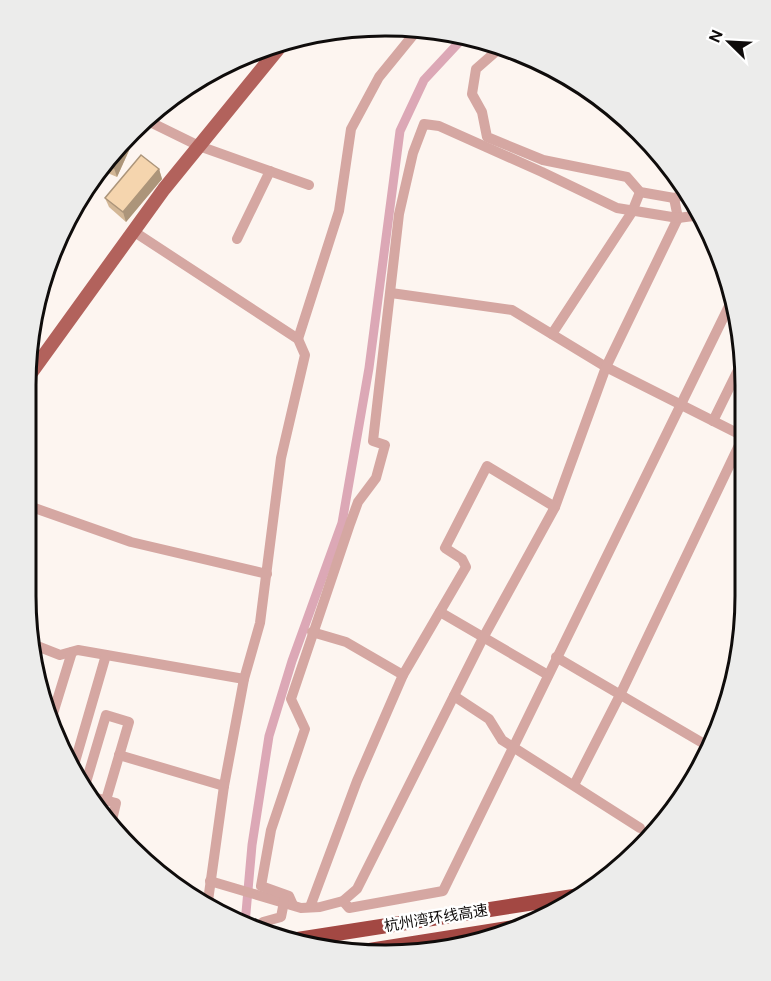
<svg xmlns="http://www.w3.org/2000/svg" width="771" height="981" font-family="'DM Sans','Noto Sans SC',sans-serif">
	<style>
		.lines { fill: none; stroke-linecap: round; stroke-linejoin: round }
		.canal { stroke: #dca8b6; stroke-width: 9 }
		.minor { stroke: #d5a7a2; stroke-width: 10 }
		.major { stroke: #b2625c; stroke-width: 14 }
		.highway { stroke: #a34843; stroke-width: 15 }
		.wall { fill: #d3b796 }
		.shaded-wall { fill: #ac957a }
		.building { fill: #f5d5ae; stroke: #ac957a; stroke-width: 1.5 }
		.labels { text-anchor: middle; stroke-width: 5; stroke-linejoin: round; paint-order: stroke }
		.street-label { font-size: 15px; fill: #0f0c0b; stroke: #fff }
		.rim { fill: none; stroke: #0f0c0b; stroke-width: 3 }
	</style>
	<rect width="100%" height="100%" fill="#fdf5f0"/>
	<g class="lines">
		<path class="canal" d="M245,924L252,845L269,736L292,661L342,523L369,368L400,131L424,80L464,37"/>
		<g class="minor">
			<path d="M500,48L476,69L472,94L482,112L487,137L543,160L627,177L640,192L674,198L687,194"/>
			<path d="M150,122L199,146L309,185"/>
			<path d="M133,231L298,339L305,355L281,458L260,623L244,679L224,786L207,908"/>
			<path d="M237,239L270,171"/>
			<path d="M391,293L512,310L606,367L743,436"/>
			<path d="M552,334L632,212L640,192"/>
			<path d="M298,339L339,211L351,129L379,77L414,34"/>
			<path d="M713,421L744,358"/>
			<path d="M26,505L131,542L267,574"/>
			<path d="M440,612L548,675"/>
			<path d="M312,632L346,642L403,675"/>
			<path d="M32,644L60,655L78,650L244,679"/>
			<path d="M556,657L706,745"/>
			<path d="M454,696L489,719L502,740L640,828"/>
			<path d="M51,720L72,652"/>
			<path d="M119,755L224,786"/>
			<path d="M72,772L106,655"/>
			<path d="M574,785L620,695L743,437"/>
			<path d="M84,789L106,715L129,722L106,800"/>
			<path d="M89,796L116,803L111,824"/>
			<path d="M210,881L301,908L320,907L343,901L357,889L483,638L555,507L606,367L678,218L674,198"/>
			<path d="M343,901L349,908L443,891L732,300"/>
			<path d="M293,905L289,896L261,886L271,830L305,729L291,699L350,524L358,502L376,478L385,445L373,441L399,214L413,153L424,124L439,126L542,172L617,208L678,218L701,215"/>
			<path d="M310,907L357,781L403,675L466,567L462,559L445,548L487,466L555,507"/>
			<path d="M258,929L263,922L281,917L284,902"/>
		</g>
		<path class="major" d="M26,380L164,189L278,49"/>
		<g class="highway">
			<path d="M288,941L583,895"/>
			<path d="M360,952L517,927"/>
		</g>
	</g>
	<g class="wall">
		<path d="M129,141L131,146L117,177L98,169L100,166Z"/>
		<path d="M159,169L162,179L126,222L109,207L105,198Z"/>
	</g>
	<g class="shaded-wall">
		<path d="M129,141L131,146L117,177L114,168L124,145Z"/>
		<path d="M159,169L162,179L126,222L123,212Z"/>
	</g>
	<g class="building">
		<path d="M124,145L114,168L103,163Z"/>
		<path d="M141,155L159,169L123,212L105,198Z"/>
	</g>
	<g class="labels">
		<g class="street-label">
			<text transform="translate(436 918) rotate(-9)" y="5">杭州湾环线高速</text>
		</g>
	</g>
	<path d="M0 0H771V981H0ZM385 36H386A349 349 0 0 1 735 385V596A349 349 0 0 1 386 945H385A349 349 0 0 1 36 596V385A349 349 0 0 1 385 36Z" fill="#ececeb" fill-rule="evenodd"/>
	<path class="rim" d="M385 36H386A349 349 0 0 1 735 385V596A349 349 0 0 1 386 945H385A349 349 0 0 1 36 596V385A349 349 0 0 1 385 36Z"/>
	<g transform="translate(729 42) rotate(294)" stroke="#ffffff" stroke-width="4.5" paint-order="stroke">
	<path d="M0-4.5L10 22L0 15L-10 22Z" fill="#0f0c0b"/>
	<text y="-9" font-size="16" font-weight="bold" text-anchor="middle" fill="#0f0c0b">N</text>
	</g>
</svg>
